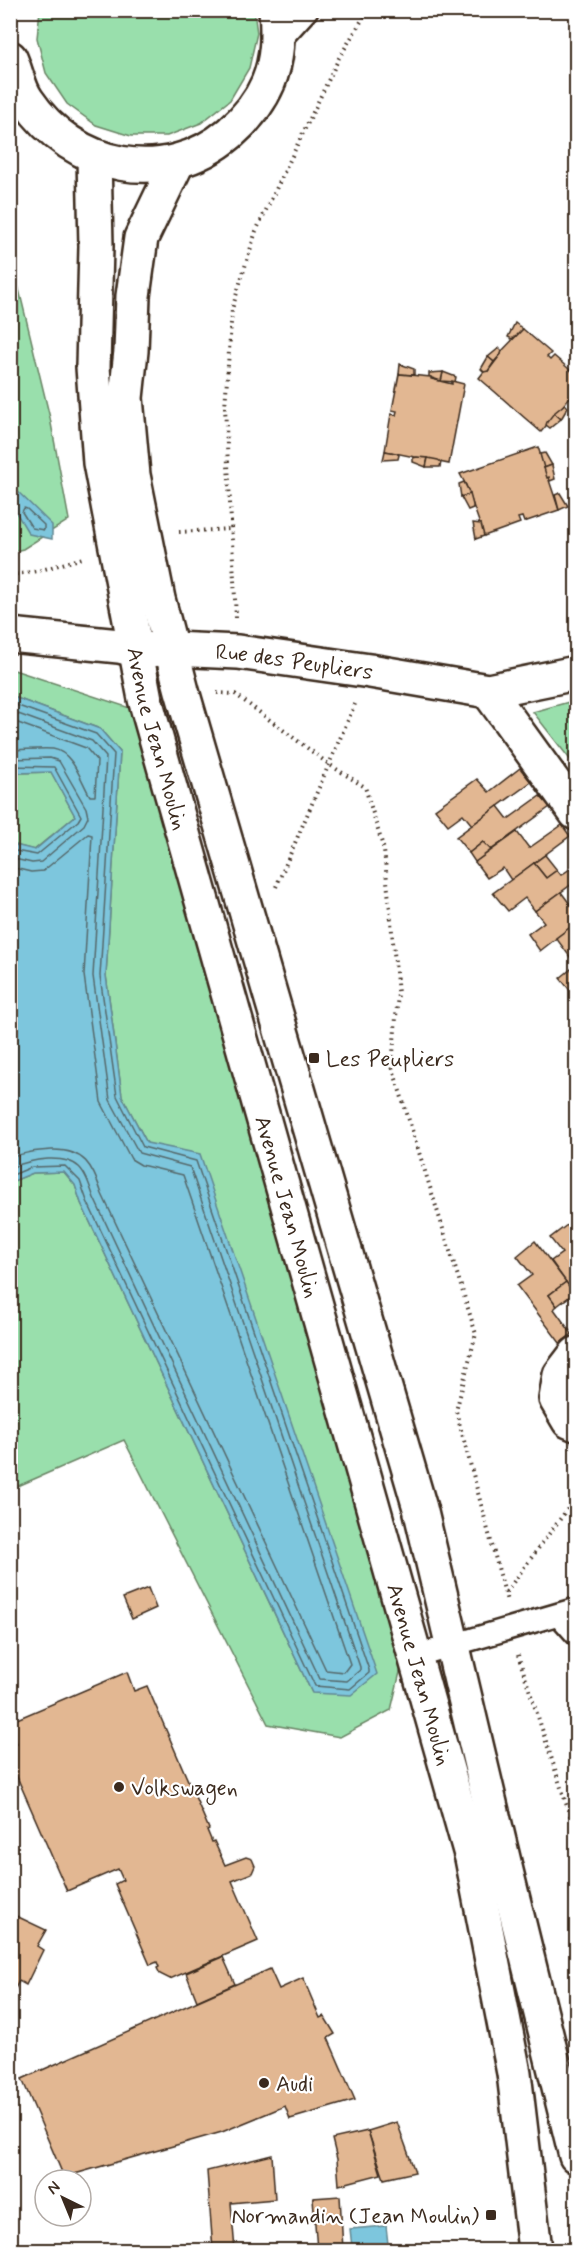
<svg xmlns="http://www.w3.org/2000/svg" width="587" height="2261" font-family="Mynerve,sans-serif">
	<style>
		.green { fill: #99dfac; stroke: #6a8465; stroke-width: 1.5 }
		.water { fill: #7dc6dd; stroke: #638891; stroke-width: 1.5 }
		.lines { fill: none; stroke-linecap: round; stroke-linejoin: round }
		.shore { stroke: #55686a; stroke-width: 1.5 }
		.building { fill: #e2b792; stroke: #3b2a1e; stroke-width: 1.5 }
		.service-casing { stroke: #3b2a1e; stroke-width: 26 }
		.minor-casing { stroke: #3b2a1e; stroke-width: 38 }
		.tertiary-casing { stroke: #3b2a1e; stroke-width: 38 }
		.secondary-casing { stroke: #3b2a1e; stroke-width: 38 }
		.path { stroke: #3b2a1e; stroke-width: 4; stroke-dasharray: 1.5 4.5; stroke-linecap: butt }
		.service { stroke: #fff; stroke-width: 21 }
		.minor { stroke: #fff; stroke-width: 33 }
		.tertiary { stroke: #fff; stroke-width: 33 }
		.secondary { stroke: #fff; stroke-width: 33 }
		.poi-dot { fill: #3b2a1e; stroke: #fff; stroke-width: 2 }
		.labels { text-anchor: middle; stroke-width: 4.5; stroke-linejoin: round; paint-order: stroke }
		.street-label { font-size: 22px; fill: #3b2a1e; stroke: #fff }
		.poi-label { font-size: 22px; fill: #3b2a1e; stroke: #fff; text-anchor: start }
	</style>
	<rect width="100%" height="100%" fill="#fff"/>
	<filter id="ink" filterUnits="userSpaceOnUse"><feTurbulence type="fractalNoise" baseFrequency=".0167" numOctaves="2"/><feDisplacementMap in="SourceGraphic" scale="12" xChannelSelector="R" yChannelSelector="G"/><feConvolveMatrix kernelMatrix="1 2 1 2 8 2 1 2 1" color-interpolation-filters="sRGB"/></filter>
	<g filter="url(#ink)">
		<g class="green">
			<path d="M40,10L254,11L257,33L249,68L230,100L201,123L167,136H131L96,125L67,104L46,73L37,38Z"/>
			<path d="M10,252L50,418L69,520L23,549L11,552Z"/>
			<path d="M11,669L133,709L401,1668L391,1710L340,1737L268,1724L124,1440L11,1489V1182L33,1173L64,1172L75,1185L81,1203L312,1693L147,1143L122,1096L106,975L120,752L100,729L11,696Z"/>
			<path d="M576,700V767L533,712Z"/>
			<path d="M10,772L18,773L51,772L75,816L34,850L11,844Z"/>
		</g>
		<g class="water">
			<path d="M11,485L52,525V539L29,534L11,504Z"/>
			<path d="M11,696L100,729L120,752L106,975L122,1096L147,1143L200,1154L377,1674L351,1695L312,1693L81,1203L75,1185L64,1172L33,1173L11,1182V844L35,850L75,816L51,772L18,773L11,772Z"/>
			<path d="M386,2226L388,2244L352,2247L350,2229Z"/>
		</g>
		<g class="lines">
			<g class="shore">
				<path d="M24,508L27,509L44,525V530L32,528L22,512Z"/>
				<path d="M10,703L96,734L114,754L100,976L117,1096L143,1147L196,1161L369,1670V1673L350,1689L315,1686L87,1201L80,1181L65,1166L32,1167L10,1176"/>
				<path d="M10,711L92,741L106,757L93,976L110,1100L139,1153L190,1167L360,1667V1670L347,1681L320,1679L94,1198C84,1169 80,1158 48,1159C34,1160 24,1162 10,1168"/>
				<path d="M10,720L86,748L97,761L95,796H90C81,781 73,752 53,749C40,748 24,750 10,750"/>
				<path d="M10,759L50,758L59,761L86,808L88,817L84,825L41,862L32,863L10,858"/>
				<path d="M10,766L54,767L81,816L78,821L37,855L10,850"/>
				<path d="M10,867L31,872L43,871L88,834L92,835L84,975L101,1102L131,1159L141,1165L183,1175L350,1664L344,1672L326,1670L102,1194C93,1166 84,1149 52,1150C36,1151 25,1152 10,1158"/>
			</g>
		</g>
		<g class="building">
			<path d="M515,323L523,329L515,338L514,337L512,339L508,337Z"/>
			<path d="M523,329L551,353L547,357L550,360L554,356L576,375V390L541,432L479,378L486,369L488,371L501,354L500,353Z"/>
			<path d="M499,348L502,351L501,354L494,362L488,357Z"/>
			<path d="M488,357L494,362L488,371L484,372L481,369Z"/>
			<path d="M400,364L414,369V375L399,374Z"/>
			<path d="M443,372L456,377L455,382L441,381Z"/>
			<path d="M443,372L441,381L429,377V373Z"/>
			<path d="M399,374L431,377V379L452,384V381L464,384L449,464L385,451L391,414L396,415L397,411L392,410Z"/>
			<path d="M565,404L568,407L561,419L554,413Z"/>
			<path d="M554,413L561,419L550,428L546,425L547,422Z"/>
			<path d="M538,447L559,510L524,522L522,517L518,518L520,523L484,536L466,485L460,474Z"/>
			<path d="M385,451L396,453L399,455L398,459L383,460Z"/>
			<path d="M545,453L552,465L544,468L540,454Z"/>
			<path d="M417,457L428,458L426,467L413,462V458Z"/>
			<path d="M428,458L438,460L441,462L440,467H426Z"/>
			<path d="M552,465L555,479L550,481L549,477L547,478L544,468Z"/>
			<path d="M464,482L470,494L461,497L459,484Z"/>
			<path d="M560,493L568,506L559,510L555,495Z"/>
			<path d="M470,494L473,505V508L468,510L461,497Z"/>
			<path d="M473,523L481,524L484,536L476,539Z"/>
			<path d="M520,768L531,782L472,825L463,814L448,825L435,809L477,779L489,792Z"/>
			<path d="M540,796L550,807L491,850L483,842L469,853L456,837L498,806L508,819Z"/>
			<path d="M562,825L570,836L511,880L503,868L487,878L475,862L517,832L529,848Z"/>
			<path d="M483,842L491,850L475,862L469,853Z"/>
			<path d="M545,855L557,870L546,878L534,863Z"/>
			<path d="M534,863L546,878L557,870L561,875L576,865V881L535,911L525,898L508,911L493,893Z"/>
			<path d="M561,892L573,908L576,905V923L540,951L528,934L544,922L535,911Z"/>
			<path d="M576,923V965L556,938Z"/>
			<path d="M576,965V992L573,994L560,978Z"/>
			<path d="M567,1225L576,1238V1296L551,1261L562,1253L550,1238Z"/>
			<path d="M535,1241L566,1282L549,1295L557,1306L554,1309L572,1334L560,1343L517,1286L532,1275L517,1256Z"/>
			<path d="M566,1282L574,1293L557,1306L549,1295Z"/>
			<path d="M148,1588L156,1608L132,1619L123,1598Z"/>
			<path d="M127,1672L134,1691L147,1686L209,1829L207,1830L212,1842L214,1841L225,1865L246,1857L252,1859L255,1866L252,1873L232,1881L258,1941L170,1979L160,1974L157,1968L159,1967L157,1962L150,1965L115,1884L123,1880L118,1869L67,1891L10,1761V1746L17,1743L10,1729V1722Z"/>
			<path d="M10,1913L46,1930L37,1946L43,1950L26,1985L19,1981L10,1998Z"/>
			<path d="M223,1957L235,1984L197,2001L186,1973Z"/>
			<path d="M270,1969L279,1989L303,1978L320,2018L324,2016L335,2034L328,2038L355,2100L290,2119L285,2106L222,2132L64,2177L22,2079Z"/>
			<path d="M397,2122L415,2172L384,2179L368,2131Z"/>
			<path d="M368,2131L381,2174L339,2185L337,2159L332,2139Z"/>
			<path d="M272,2155L275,2199L231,2203L235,2250H213L207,2171Z"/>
			<path d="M340,2196L343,2250H317L313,2198Z"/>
		</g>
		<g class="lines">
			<defs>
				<g id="service">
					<path d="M278,42L307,10"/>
					<path d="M559,1615L576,1634"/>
					<path d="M415,1656L576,1609"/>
				</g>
				<g id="minor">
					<path d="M10,635L119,646L136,650L172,649"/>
					<path d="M488,691L576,813"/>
					<path d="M576,1354L560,1375L556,1399L569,1421L576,1424"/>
				</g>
				<g id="tertiary">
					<path id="s1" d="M172,649L238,652L370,671L488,691L576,673"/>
				</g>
				<g id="secondary">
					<path d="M10,58C16,71 19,89 27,100C74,170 165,188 230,133C246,119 260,102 268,83C278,59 278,35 276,10"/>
					<path id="s2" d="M94,157L96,246L93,367L100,463L145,699L472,1858L514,2073L535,2250"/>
					<path d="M178,161L141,238L133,296L131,351L126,398L133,475L158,599L182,691L420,1508L507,1875L576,2156"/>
				</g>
			</defs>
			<use href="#service" class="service-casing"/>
			<use href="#minor" class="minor-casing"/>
			<use href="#tertiary" class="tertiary-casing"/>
			<use href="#secondary" class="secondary-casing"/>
			<g class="path">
				<path d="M179,532L230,529"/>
				<path d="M10,575L38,571L83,558"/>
				<path d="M236,618L225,407L232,309L256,231L339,58L368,10"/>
				<path d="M217,693L235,694L330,765L365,787L384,850L398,993L392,1066L476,1334L456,1411L507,1601"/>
				<path d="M276,887L355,704"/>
				<path d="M506,1592L572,1503L576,1483"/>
				<path d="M518,1655L576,1834"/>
			</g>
			<use href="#service" class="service"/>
			<use href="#minor" class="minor"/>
			<use href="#tertiary" class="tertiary"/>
			<use href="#secondary" class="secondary"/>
		</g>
	</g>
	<g class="poi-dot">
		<rect x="308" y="1052" width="12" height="12" rx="3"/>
		<circle cx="119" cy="1787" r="6"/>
		<circle cx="264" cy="2083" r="6"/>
		<rect x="485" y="2209" width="12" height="12" rx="3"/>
	</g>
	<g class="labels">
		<g class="street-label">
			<text dy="8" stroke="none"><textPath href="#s1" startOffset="123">Rue des Peupliers</textPath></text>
			<text dy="8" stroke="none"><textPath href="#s2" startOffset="588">Avenue Jean Moulin</textPath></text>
			<text dy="8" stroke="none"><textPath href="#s2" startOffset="1074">Avenue Jean Moulin</textPath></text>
			<text dy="8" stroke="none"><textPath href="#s2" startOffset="1560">Avenue Jean Moulin</textPath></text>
		</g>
		<g class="poi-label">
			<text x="326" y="1066">Les Peupliers</text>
			<text x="131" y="1795">Volkswagen</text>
			<text x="276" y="2091">Audi</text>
			<text x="479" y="2223" text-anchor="end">Normandin (Jean Moulin)</text>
		</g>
	</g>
	<rect width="587" height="2261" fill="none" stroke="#fff" stroke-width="36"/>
	<rect x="18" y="18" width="551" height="2225" fill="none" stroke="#3b2a1e" stroke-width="2" filter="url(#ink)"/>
	<g transform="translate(63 2198) rotate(317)"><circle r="28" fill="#ffffff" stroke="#b1aaa5" stroke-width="1.5"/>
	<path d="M0-4.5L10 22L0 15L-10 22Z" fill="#3b2a1e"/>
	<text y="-9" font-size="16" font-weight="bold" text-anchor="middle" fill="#3b2a1e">N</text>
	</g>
</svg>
